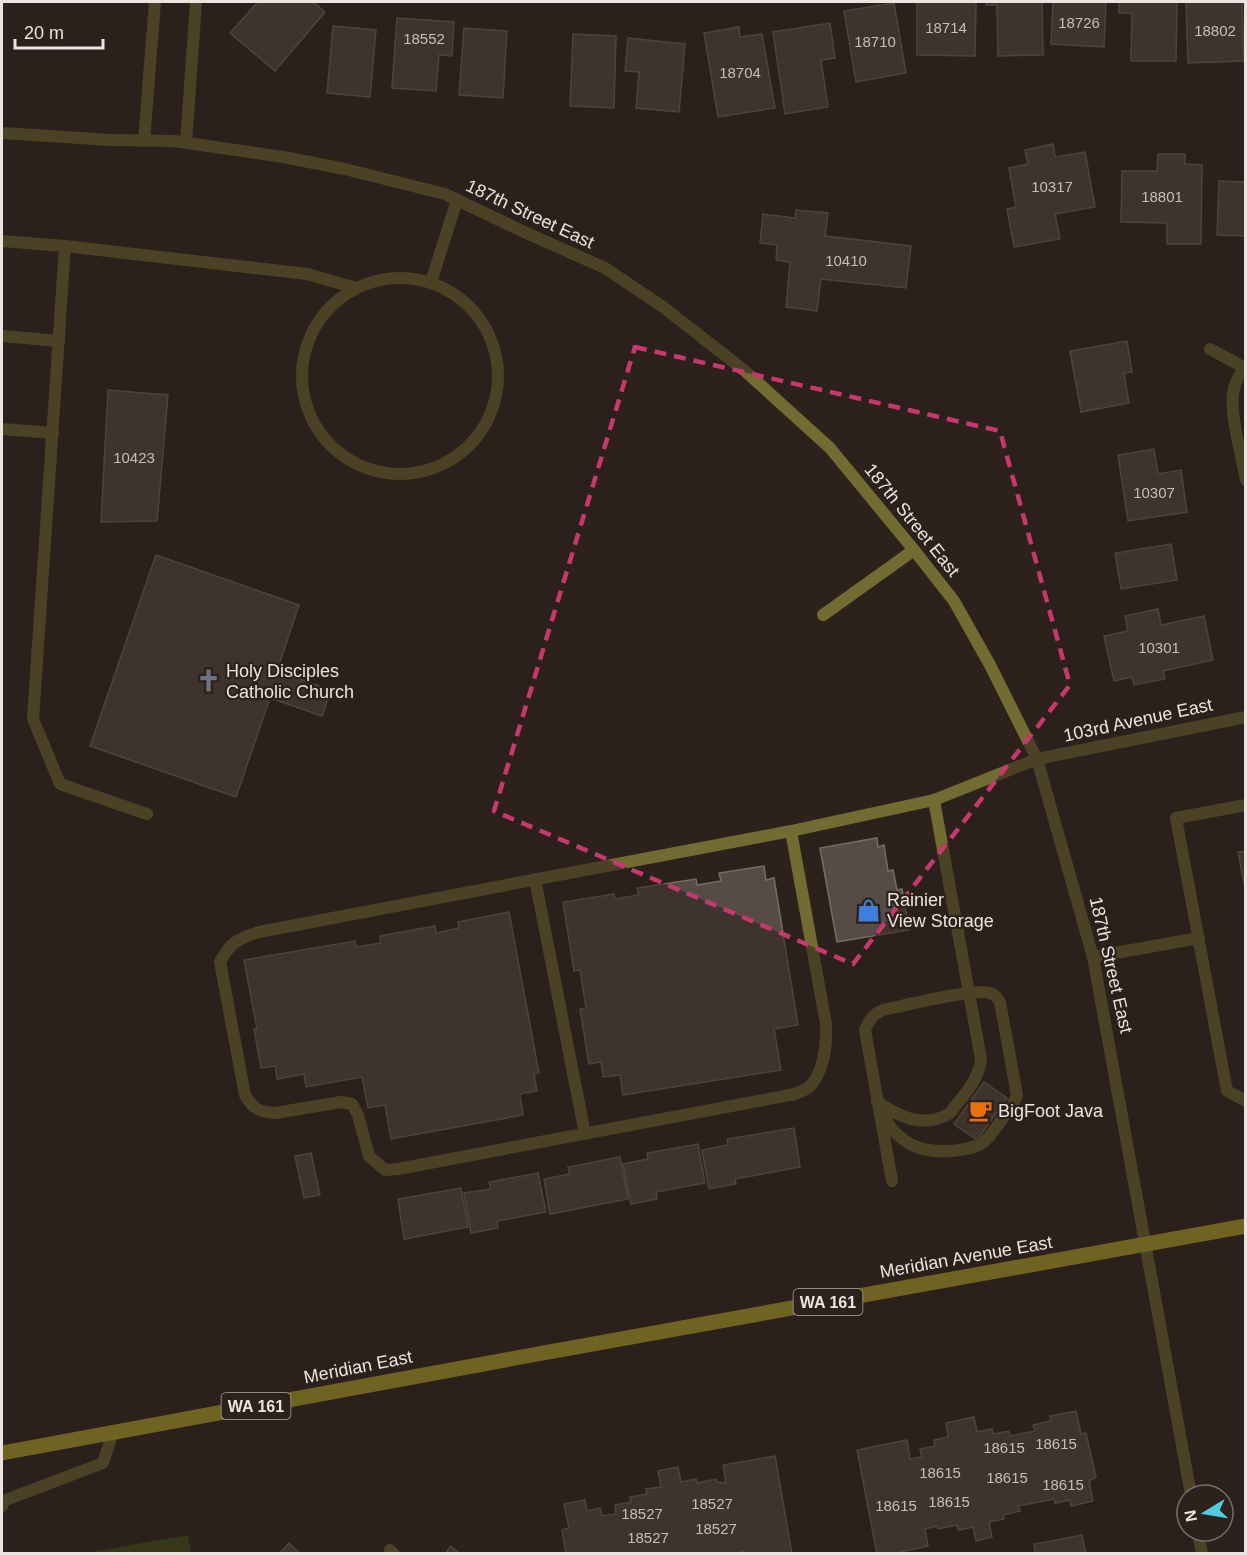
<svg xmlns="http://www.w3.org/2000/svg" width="1247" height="1555" font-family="Helvetica,sans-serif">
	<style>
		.green { fill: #415216 }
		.building { fill: #574b45; stroke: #796c65; stroke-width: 1.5 }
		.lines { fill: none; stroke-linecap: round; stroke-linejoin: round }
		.service { stroke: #726c33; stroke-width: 12 }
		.minor { stroke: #726c33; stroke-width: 12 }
		.tertiary { stroke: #726c33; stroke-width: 12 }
		.primary { stroke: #c2b32b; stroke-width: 15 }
		.marked { fill: none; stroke: #c8376f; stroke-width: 4.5; stroke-dasharray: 12 8; stroke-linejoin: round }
		.labels { text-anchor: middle; stroke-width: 4.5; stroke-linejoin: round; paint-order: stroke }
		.number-label { font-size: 15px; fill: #c6beb9 }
		.shield { fill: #2c211b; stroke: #b2aaa5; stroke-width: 1.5 }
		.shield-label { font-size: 16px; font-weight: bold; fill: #ebe4e0 }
		.street-label { font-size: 18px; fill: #ebe4e0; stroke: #2c211b }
		.poi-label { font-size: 18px; fill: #ebe4e0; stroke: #2c211b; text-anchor: start }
	</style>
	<rect width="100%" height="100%" fill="#2c211b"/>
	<path class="green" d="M188,1535L191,1553H85Z"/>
	<g class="building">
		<path d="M258,2H313L325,12L275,71L230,33Z"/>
		<path d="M917,2H976L975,56L917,55Z"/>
		<path d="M986,2H1042L1043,55L998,56L997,5H986Z"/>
		<path d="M1053,2H1106L1104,47L1051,44Z"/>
		<path d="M1119,2H1177L1176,61H1131L1132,13H1119Z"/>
		<path d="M1186,2H1242L1244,61L1188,63Z"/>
		<path d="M894,3L906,73L856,82L844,11Z"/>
		<path d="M397,18L454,22L452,56L439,55L436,91L392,88Z"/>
		<path d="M830,23L835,58L821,60L828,107L785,114L773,32Z"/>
		<path d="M333,26L376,30L370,97L327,93Z"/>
		<path d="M739,27L740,37L762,34L775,108L718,117L704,33Z"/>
		<path d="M464,28L507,31L503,98L459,95Z"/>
		<path d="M573,34L616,36L614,108L570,106Z"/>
		<path d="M628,38L685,44L679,112L636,108L639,72L625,71Z"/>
		<path d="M1053,144L1055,157L1085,152L1095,207L1055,214L1060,239L1014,247L1007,209L1016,207L1009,168L1028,164L1025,150Z"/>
		<path d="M1158,154H1185V164L1202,165L1201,244H1167V223L1121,222L1122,171H1157Z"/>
		<path d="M1219,181L1246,182V246L1245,236L1217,235Z"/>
		<path d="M796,210L828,213L825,236L911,246L906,288L821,279L817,311L786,307L790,262L776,260L777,245L760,243L763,214L795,218Z"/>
		<path d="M1127,341L1132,372L1124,373L1129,403L1081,412L1070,351Z"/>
		<path d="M108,390L168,395L157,521L101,522Z"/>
		<path d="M1154,449L1158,474L1181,470L1187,512L1128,521L1118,455Z"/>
		<path d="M1171,544L1177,580L1121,589L1115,553Z"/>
		<path d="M156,555L299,605L277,671L331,690L322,716L270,698L236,797L90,746Z"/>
		<path d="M1158,609L1161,625L1204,616L1213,660L1163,671L1165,679L1134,685L1132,677L1114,681L1104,636L1128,631L1125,616Z"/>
		<path d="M877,838L878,847L884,845L888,871L893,870L897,890L902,889L909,930L837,942L820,848Z"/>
		<path d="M1246,851V893L1238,852Z"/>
		<path d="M764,866L766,880L774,878L798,1025L774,1029L781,1070L623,1095L620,1075L603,1077L601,1062L589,1064L580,1009L586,1008L580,970L574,971L563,902L614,894L615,899L639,895L637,888L696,879L697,885L721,881L719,873Z"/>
		<path d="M509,912L539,1073L534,1074L537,1091L520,1094L523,1115L391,1139L385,1105L368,1108L362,1077L306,1087L304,1074L277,1079L275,1066L261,1068L254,1029H257L244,960L355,941L356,947L381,943L380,936L435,926L436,933L459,928L458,922Z"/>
		<path d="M984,1082L1007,1098L977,1140L954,1124Z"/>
		<path d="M794,1128L800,1167L735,1179L736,1184L709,1189L702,1150L728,1145L727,1139Z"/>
		<path d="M698,1144L705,1183L656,1192L657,1199L631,1204L623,1164L648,1159L647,1153Z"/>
		<path d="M311,1153L320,1195L304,1198L295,1156Z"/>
		<path d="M620,1157L628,1199L550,1214L544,1179L570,1174L568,1167Z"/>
		<path d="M538,1173L546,1212L497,1221L498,1228L471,1233L464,1193L491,1189L489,1182Z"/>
		<path d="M461,1188L468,1227L404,1239L398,1199Z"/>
		<path d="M1076,1411L1081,1434L1086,1433L1096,1477L1089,1481L1093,1501L1071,1506L1070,1500L1055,1503L1054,1499L1018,1506L1020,1511L1003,1515L1004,1519L989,1522L992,1537L976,1541L973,1527L958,1530L957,1525L938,1529L937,1526L925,1529L928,1546L892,1554H877L857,1450L907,1440L910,1459L922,1457L920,1449L935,1446L934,1440L948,1437L946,1423L974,1417L977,1432L992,1429L993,1434L1009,1431L1010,1436L1035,1431L1033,1425L1051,1421L1050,1416Z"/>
		<path d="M775,1456L792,1554H744V1551L732,1554H566L562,1530L569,1528L564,1504L585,1500L587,1511L600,1508L602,1516L616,1514L615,1505L631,1502L630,1497L647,1494L646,1489L661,1487L658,1471L678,1467L681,1482L696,1479L697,1483L716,1479L717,1482L726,1483L723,1465Z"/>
		<path d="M1082,1535L1086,1554H1035L1034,1544Z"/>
		<path d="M289,1543L300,1554H279Z"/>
		<path d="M451,1546L460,1554H445Z"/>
	</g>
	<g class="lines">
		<g class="service">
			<path d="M2,241L65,246"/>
			<circle cx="400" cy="376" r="98"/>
			<path d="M431,282L457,200"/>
			<path d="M2,336L59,341"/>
			<path d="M2,429L53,433"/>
			<path d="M823,615L914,550"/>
			<path d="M1246,805L1176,818L1227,1091L1246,1101"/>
			<path d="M147,814L60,784L33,719L65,246L307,274L356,288"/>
			<path d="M791,831L259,932C237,939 231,942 220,962L245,1095C253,1109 259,1112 275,1113L341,1102L352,1104L358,1115L369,1156L385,1170L398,1169L795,1094C799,1092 805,1090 808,1088C824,1074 827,1044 826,1024L791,831L934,800L1037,759"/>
			<path d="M535,879L585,1134"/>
			<path d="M1093,957L1199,938"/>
			<path d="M877,1101C890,1136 912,1154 951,1151C961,1150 973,1149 982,1143C989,1139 995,1129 1000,1122C1007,1113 1014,1105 1017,1095L1000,1002C997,998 995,994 990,993C974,988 903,1006 883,1010C873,1014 869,1020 865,1030L892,1181"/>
			<path d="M877,1101C898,1117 925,1129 950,1113C962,1097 979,1081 981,1059L934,800"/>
		</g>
		<g class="minor">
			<path d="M144,140L155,2"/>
			<path d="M186,142L196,2"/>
			<path d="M1210,349L1245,368C1239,375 1234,384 1233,394C1230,415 1242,458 1246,480"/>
			<path d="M1037,759L1246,717"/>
			<path d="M2,1506L3,1501L103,1463L113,1432"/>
			<path d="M390,1550L394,1554"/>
		</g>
		<g class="tertiary">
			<path d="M2,133L111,140L174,141L283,157L345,169L445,194L522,231L605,268L663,307L745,371L830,448L914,550L954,601L990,665L1037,759L1093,957L1191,1495"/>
			<path d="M1198,1531L1202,1554"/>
		</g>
		<path class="primary" d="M2,1453L510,1359L1246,1226"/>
	</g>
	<path d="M0 0H1247V1555H0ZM635,347L1000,431L1070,685L853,964L494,811Z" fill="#2c211b" fill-opacity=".55" fill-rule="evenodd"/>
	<path class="marked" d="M635,347L1000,431L1070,685L853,964L494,811Z"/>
	<defs>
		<symbol id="church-bare" viewBox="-9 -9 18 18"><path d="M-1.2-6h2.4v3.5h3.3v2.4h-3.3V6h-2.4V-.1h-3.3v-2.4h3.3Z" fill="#6b7280" stroke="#2c211b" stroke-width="2.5" paint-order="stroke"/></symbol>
		<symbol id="shop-bare" viewBox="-9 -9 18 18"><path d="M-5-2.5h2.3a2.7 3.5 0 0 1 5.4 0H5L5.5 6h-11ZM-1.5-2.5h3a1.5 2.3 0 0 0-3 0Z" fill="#3f7fe0" stroke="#2c211b" stroke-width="2.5" paint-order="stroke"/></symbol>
		<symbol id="cafe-bare" viewBox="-9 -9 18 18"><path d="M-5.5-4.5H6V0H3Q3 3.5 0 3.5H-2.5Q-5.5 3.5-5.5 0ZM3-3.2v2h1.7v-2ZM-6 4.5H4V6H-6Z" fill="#e8710a" stroke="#2c211b" stroke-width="2.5" paint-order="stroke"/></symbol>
	</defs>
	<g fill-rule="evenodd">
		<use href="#church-bare" x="192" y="664" width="33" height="33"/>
		<use href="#shop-bare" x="852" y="894" width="33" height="33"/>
		<use href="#cafe-bare" x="964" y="1094" width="33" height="33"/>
	</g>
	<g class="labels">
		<g class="number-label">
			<text x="1079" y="28">18726</text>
			<text x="946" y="33">18714</text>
			<text x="1215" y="36">18802</text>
			<text x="424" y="44">18552</text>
			<text x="875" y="47">18710</text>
			<text x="740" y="78">18704</text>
			<text x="1052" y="192">10317</text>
			<text x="1162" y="202">18801</text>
			<text x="846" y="266">10410</text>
			<text x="134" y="463">10423</text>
			<text x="1154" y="498">10307</text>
			<text x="1159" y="653">10301</text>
			<text x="1056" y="1449">18615</text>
			<text x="1004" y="1453">18615</text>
			<text x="940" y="1478">18615</text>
			<text x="1007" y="1483">18615</text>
			<text x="1063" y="1490">18615</text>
			<text x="949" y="1507">18615</text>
			<text x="712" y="1509">18527</text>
			<text x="896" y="1511">18615</text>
			<text x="642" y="1519">18527</text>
			<text x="716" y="1534">18527</text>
			<text x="648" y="1543">18527</text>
		</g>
		<g class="shield">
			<rect x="793.5" y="1289" width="69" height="26" rx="4.5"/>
			<rect x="221.5" y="1393" width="69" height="26" rx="4.5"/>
		</g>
		<g class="shield-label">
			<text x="828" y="1308">WA 161</text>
			<text x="256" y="1412">WA 161</text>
		</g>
		<g class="street-label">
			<text transform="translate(530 214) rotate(25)" y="6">187th Street East</text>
			<text transform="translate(912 520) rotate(51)" y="6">187th Street East</text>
			<text transform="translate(1138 720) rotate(-12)" y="6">103rd Avenue East</text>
			<text transform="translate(1111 965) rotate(77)" y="6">187th Street East</text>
			<text transform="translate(966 1257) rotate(-10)" y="6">Meridian Avenue East</text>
			<text transform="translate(358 1367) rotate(-11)" y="6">Meridian East</text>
		</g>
		<g class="poi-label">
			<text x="226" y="677">Holy Disciples<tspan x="226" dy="21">Catholic Church</tspan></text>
			<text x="887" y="906">Rainier<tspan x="887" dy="21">View Storage</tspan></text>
			<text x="998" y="1117">BigFoot Java</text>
		</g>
	</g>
	<rect width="1247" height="1555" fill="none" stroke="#ebe4e0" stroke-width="6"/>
	<g transform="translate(1205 1513) rotate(259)"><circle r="28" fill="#2c211b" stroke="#786f6a" stroke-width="1.5"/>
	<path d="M0-4.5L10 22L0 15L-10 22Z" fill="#54cade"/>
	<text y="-9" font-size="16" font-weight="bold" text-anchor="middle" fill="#ebe4e0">N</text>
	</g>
	<path d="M15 39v9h88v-9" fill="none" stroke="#ebe4e0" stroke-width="3"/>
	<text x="24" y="39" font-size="18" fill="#ebe4e0" stroke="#2c211b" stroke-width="4.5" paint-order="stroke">20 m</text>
</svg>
